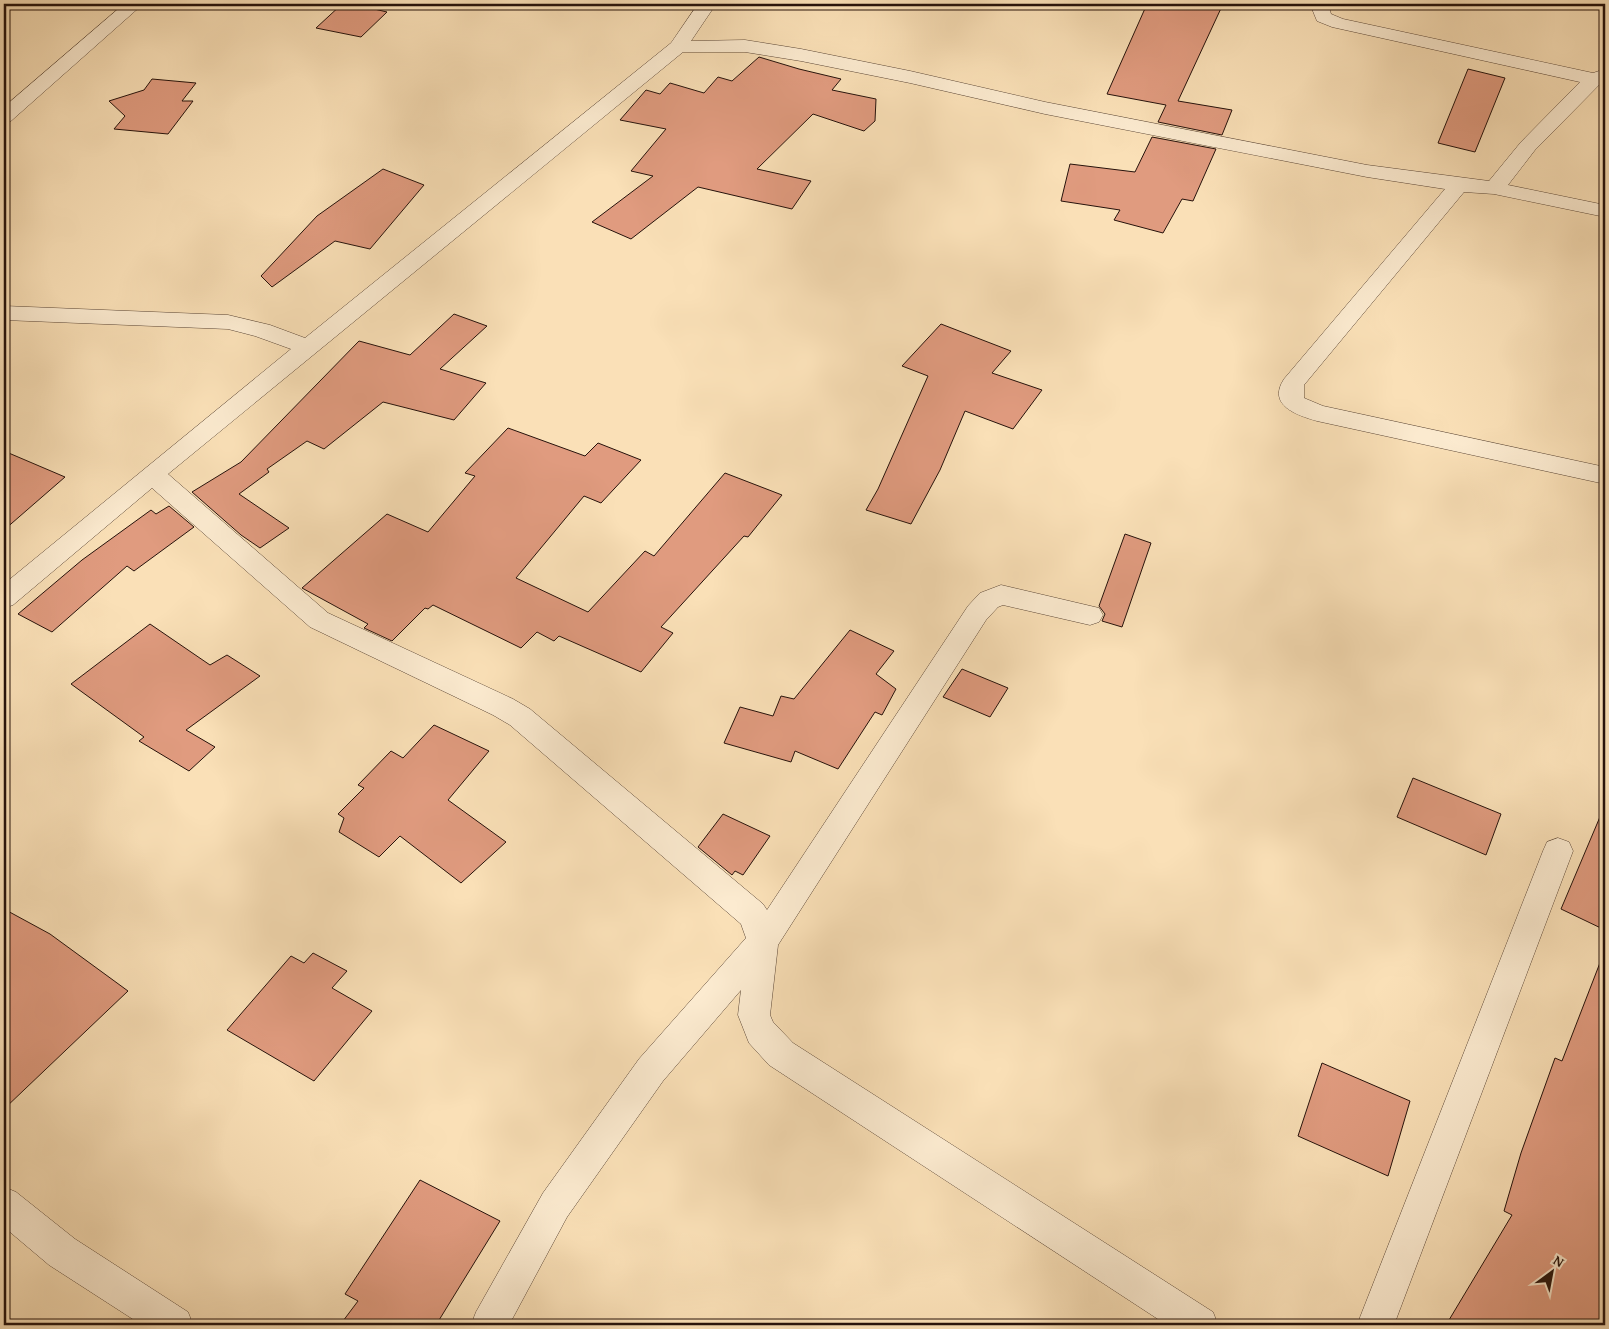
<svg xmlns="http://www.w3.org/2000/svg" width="1609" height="1329" font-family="'Gentium Book Plus',serif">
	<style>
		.building { fill: #e09b7f; stroke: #26120b }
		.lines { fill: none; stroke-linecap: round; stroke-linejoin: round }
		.street-casing { stroke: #5b4636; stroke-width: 1 }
		.street { fill: #fcebd0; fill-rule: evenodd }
	</style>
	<rect width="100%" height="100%" fill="#fae0b7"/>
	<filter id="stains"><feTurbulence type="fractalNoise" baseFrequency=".004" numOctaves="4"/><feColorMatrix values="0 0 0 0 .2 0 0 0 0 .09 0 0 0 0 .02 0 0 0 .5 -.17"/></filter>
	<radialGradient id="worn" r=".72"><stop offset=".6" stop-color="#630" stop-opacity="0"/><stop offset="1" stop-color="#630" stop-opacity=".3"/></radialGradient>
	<g class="building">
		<path d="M342,4H353L387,12L361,37L316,28Z"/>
		<path d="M1147,4H1223L1178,101L1232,110L1222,135L1158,122L1166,105L1107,94Z"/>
		<path d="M759,57L799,69L841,79L832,90L876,99L875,121L864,131L813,114L757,169L811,181L792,209L698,187L631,239L592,222L653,176L631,171L666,129L620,120L646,90L660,94L670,83L704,93L718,77L732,81Z"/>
		<path d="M1468,69L1505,78L1475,152L1438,143Z"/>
		<path d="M152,79L196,83L182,101H193L168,134L114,129L125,116L109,101L144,90Z"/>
		<path d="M1152,137L1216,149L1193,201L1182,199L1163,233L1114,220L1120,210L1061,201L1070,164L1135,172Z"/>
		<path d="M383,169L424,185L370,249L335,241L272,287L261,276L317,216Z"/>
		<path d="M454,314L487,326L440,369L486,383L454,420L383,402L324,449L307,441L267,469L269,472L239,494L289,528L260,548L241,535L192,492L241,462L359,341L410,355Z"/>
		<path d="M941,324L1011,351L992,373L1042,390L1013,429L965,411L940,470L911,524L866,510L878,489L928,376L902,366Z"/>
		<path d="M508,428L585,456L598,443L641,460L601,503L584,496L516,578L588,612L645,551L654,556L725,473L782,495L748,537L744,536L661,627L673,633L641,672L559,636L554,641L537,632L521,648L433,605L428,609L425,608L392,641L364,628L368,624L302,588L387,514L428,532L475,476L465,473Z"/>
		<path d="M4,451L65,477L4,530Z"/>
		<path d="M169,506L194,527L134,571L127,566L52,632L18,614L82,560L151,510L156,514Z"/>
		<path d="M1125,534L1151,543L1122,627L1102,621L1105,614L1099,606Z"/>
		<path d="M150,624L210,665L227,655L260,676L186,730L215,747L189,771L139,741L144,737L71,684Z"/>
		<path d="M850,630L894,651L876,674L896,689L882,715L875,712L838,769L795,751L791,762L724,743L740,707L773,716L781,696L794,699Z"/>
		<path d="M962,669L1008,688L990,717L943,697Z"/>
		<path d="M434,725L489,751L448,800L506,842L461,883L400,836L379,857L339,832L344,818L338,814L364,788L358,785L391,751L403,758Z"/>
		<path d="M1413,778L1501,814L1486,855L1397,817Z"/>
		<path d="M1605,805V930L1561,909Z"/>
		<path d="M723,814L770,836L743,875L735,871L732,875L698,847Z"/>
		<path d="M4,909L50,934L128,991L4,1109Z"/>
		<path d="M313,953L347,971L332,988L372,1011L314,1081L227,1030L291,956L304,963Z"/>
		<path d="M1603,955H1605V1325H1446L1512,1215L1504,1211L1521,1153L1555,1058L1562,1061Z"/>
		<path d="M1322,1063L1410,1101L1388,1176L1298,1136Z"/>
		<path d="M420,1180L500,1221L436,1325H340L358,1301L345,1294Z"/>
	</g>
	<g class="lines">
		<defs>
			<g id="street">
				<path d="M124,4H143L11,121L4,123V107Z"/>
				<path d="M698,4H716L691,41L745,40L801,49L910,71L1045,102L1367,165L1489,181L1521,142L1580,82L1332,27L1317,21L1310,4H1328L1331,14L1343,19L1593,73L1605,69V81L1601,83L1535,150L1508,185L1605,205V217L1494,194L1464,192L1304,385V398L1323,406L1605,467V484L1317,421C1296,415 1267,405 1284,379L1445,189L1367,177L1045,114L910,83L801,61L745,52H683L168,474L328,613L513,699L530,709L763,904L767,910L968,606L980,593L1001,585L1099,608L1103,615L1099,622L1090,625L1003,605L998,607L986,620L778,945L770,1015L773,1022L793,1043L1213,1312L1218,1325H1167L769,1065L749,1043L738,1015L741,990L663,1081L567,1217L509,1325H471L476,1312L543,1193L639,1059L746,938L741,924L510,725L493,715L310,627L152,488L13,605L4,608V584L291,349L255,336L228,329L4,320V306L228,315L270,325L305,338L671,43Z"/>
				<path d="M1558,838L1569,842L1573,851L1394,1325H1357L1543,851L1547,842Z"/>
				<path d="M4,1187L16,1192L75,1239L188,1312L193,1325H142L49,1265L4,1227Z"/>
			</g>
		</defs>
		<use href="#street" class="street-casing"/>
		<use href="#street" class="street"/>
	</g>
	<rect width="1609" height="1329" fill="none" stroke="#fae0b7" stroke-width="20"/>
	<rect x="5" y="5" width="1599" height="1319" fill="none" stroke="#26120b" stroke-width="2.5"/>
	<rect x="10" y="10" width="1589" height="1309" fill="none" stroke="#26120b"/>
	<g transform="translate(1552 1272) rotate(32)" stroke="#fcebd0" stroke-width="4" paint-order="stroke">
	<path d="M0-4L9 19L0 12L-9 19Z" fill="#26120b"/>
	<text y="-8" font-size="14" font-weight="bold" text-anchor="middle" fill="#26120b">N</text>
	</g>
	<rect width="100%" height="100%" filter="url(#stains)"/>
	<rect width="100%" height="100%" fill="url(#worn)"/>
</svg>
